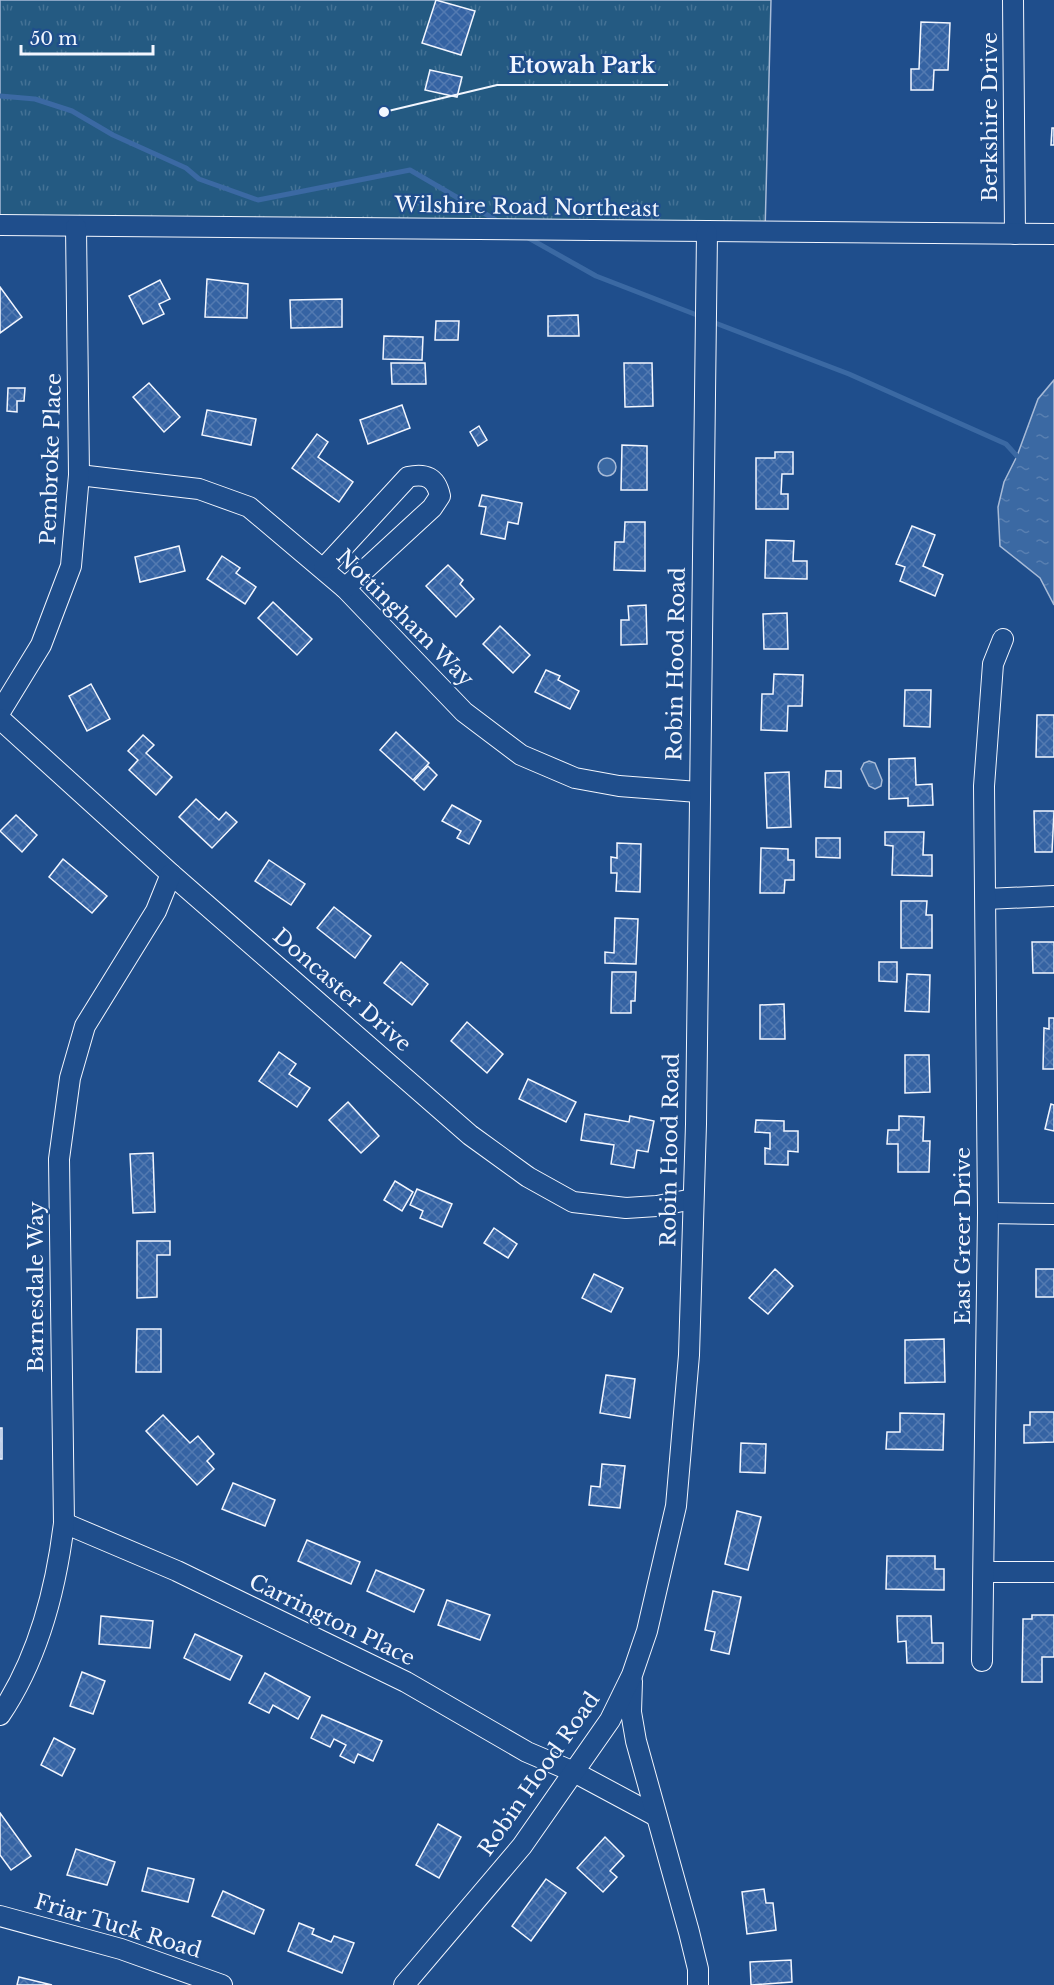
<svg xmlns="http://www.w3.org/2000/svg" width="1054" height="1985" font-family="'Libre Baskerville',serif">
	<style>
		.park { fill: url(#park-tufts); stroke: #a8bbd7; stroke-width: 1.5 }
		.water { fill: url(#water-ripples); stroke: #a8bbd7; stroke-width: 1.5 }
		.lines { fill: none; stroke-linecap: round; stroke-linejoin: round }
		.stream { stroke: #3b69a3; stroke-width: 5 }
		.building { fill: url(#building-cross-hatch); stroke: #f2f6ff; stroke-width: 1.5 }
		.minor-casing { stroke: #f2f6ff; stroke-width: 22 }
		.minor { stroke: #1f4e8c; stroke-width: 20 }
		.labels { text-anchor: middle; stroke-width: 4.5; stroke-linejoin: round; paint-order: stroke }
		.street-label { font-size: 21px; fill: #f2f6ff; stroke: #1f4e8c }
		.leader { fill: none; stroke: #f2f6ff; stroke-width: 2 }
		.callout-dot { fill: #f2f6ff; stroke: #1f4e8c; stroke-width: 2 }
		.callout-label { font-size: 22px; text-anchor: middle; font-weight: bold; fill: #f2f6ff; stroke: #1f4e8c; stroke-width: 4.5; stroke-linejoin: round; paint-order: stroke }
	</style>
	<defs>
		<pattern id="park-tufts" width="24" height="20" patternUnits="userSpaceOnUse" patternTransform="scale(1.5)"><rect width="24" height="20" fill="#245a82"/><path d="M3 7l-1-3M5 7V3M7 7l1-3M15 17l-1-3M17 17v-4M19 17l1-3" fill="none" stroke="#447295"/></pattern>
		<pattern id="water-ripples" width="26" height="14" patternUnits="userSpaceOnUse" patternTransform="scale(1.5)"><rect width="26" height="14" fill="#3b69a3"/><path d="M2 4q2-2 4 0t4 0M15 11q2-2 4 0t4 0" fill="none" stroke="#587fb1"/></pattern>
		<pattern id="building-cross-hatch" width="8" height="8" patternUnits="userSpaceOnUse" patternTransform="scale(1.5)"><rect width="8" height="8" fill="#3563a3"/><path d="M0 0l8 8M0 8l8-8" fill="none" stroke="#537ab1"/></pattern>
	</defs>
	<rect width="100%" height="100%" fill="#1f4e8c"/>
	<path class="park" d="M0,0H771L765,232L0,223Z"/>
	<g class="water">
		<path d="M1054,380V605L1040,578L1000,546L998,507L1004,482L1017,456L1038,399Z"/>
		<circle cx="607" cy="467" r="9"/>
		<path d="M869,761L875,763L882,780L881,786L875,789L869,786L861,769L864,763Z"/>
	</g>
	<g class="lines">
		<g class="stream">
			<path d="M0,96L35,99L72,111L113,135L186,168L199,179L258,200L410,170L501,223"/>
			<path d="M525,236L596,276L702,317"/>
			<path d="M710,321L849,374L1006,444L1017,456"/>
		</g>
	</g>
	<g class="building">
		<path d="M436,0L475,11L461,55L422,43Z"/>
		<path d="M921,22L950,23L948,70H934L933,90H911V69H919Z"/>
		<path d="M430,70L462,77L457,97L425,90Z"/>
		<path d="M1052,128H1054V145H1051Z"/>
		<path d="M207,279L248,284L247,318L205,317Z"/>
		<path d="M160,280L170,299L159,304L164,314L143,324L129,296Z"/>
		<path d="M0,287L22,317L0,333Z"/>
		<path d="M342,299V327L291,328L290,300Z"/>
		<path d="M578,315L579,336H548V316Z"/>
		<path d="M436,321H459L458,340H435Z"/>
		<path d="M384,336L423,337L422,360L383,359Z"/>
		<path d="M391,363H425L426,384H392Z"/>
		<path d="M624,363H652L653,406L625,407Z"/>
		<path d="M149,383L180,417L164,432L133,397Z"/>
		<path d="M8,388H25L24,401H17V412L7,411Z"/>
		<path d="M402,405L410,428L368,444L360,420Z"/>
		<path d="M207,410L256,419L251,445L202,435Z"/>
		<path d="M479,426L487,440L478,446L470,432Z"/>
		<path d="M317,434L328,442L318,457L353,482L339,502L292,468Z"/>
		<path d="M622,445L647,446V490H621Z"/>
		<path d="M775,452H793V474H782L781,494H788V509H756V458H775Z"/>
		<path d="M482,495L522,503L518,524L508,522L505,539L481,534L486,507L479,506Z"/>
		<path d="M625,522H645V571L614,570L615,542H624Z"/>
		<path d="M912,526L935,535L923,566L943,575L935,596L900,581L905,567L896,564Z"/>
		<path d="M766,540L794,541L793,561H807V579L765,578Z"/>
		<path d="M179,546L185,571L140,582L135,557Z"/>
		<path d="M222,556L240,568L236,573L256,587L245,604L207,579Z"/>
		<path d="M448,565L463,580L460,584L474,599L456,617L426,586Z"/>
		<path d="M273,602L312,639L297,655L258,618Z"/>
		<path d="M646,605L647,644L621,645V620H629L628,606Z"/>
		<path d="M787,613L788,649H764L763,614Z"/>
		<path d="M500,626L530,655L513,673L483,644Z"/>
		<path d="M546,670L560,676L558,680L579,691L570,709L535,692Z"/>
		<path d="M774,674L803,675L802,706H788L787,731L761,730L762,694H773Z"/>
		<path d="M91,684L110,719L87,731L69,696Z"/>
		<path d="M905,690H931L930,727L904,726Z"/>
		<path d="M1037,715H1054V757H1036Z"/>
		<path d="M396,732L429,763L413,780L380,750Z"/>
		<path d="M143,735L154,745L146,753L172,777L156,795L129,770L138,760L128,751Z"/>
		<path d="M915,758L916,785L932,784L933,805L908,806V798L889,799V759Z"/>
		<path d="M428,766L437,775L424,790L414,781Z"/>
		<path d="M826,771H841V788L825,787Z"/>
		<path d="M789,772L791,827L767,828L765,773Z"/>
		<path d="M196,799L219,820L226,812L237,822L212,848L179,817Z"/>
		<path d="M452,805L481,821L469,844L457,838L461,831L442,821Z"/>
		<path d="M1034,811H1054L1052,852H1035Z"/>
		<path d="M16,815L37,835L22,852L0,831Z"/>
		<path d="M885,832H924L923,855H932V876L892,875L893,846L885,845Z"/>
		<path d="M816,838H840V858L816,857Z"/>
		<path d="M617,843L641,844L640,892L616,891L617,873H611V857L617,858Z"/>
		<path d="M761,848L788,849V860H794V880H785L784,893H760Z"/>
		<path d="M63,859L107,896L92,913L49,877Z"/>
		<path d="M269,860L305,884L291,905L255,881Z"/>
		<path d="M901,901H927L926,915H932V948H901Z"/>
		<path d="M334,907L371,936L355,958L317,928Z"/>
		<path d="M615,918L638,919L636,964L605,963V952L614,953Z"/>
		<path d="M1032,942H1054V973H1033Z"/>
		<path d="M401,962L428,984L412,1005L384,983Z"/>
		<path d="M879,962H897V982L879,981Z"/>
		<path d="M612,972H636L635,1001H631V1013H611Z"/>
		<path d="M907,974L930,975L929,1012L905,1011Z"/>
		<path d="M784,1004L785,1039H760V1005Z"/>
		<path d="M1049,1018H1054V1069H1043L1044,1028L1049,1029Z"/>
		<path d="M467,1022L503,1054L487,1073L451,1041Z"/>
		<path d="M279,1052L296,1064L289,1074L310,1088L297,1107L259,1081Z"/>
		<path d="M905,1055H929L930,1092L905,1093Z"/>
		<path d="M528,1079L576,1102L566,1122L519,1099Z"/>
		<path d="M348,1102L379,1136L361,1153L329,1120Z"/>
		<path d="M1051,1104L1054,1105V1131L1045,1129Z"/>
		<path d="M585,1114L629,1122L630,1116L654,1121L648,1152L637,1150L634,1168L611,1164L614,1145L581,1140Z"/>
		<path d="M899,1116L924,1117L923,1141H930L929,1172H898V1144H887L888,1130H899Z"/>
		<path d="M756,1120L784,1121V1131H798V1152L788,1151V1165L765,1164V1148L770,1149V1133L755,1132Z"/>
		<path d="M153,1153L155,1212L133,1213L130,1154Z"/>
		<path d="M395,1181L413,1192L402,1211L384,1200Z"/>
		<path d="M417,1189L452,1204L442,1227L420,1218L423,1211L410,1205Z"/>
		<path d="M494,1228L517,1244L508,1258L484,1243Z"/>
		<path d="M137,1241H170V1255H157V1297L137,1298Z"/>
		<path d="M775,1269L793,1286L768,1314L749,1298Z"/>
		<rect x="1036" y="1269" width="18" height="28"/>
		<path d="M594,1274L623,1288L611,1312L582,1298Z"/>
		<path d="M137,1329H161V1372H136Z"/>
		<path d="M944,1339L945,1382L905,1383V1340Z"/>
		<path d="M606,1375L635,1379L630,1418L600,1413Z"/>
		<path d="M1030,1412H1054V1442L1024,1443V1425H1030Z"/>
		<path d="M900,1413L944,1414L943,1450L886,1449L887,1432H900Z"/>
		<path d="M163,1415L190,1443L198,1436L214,1454L207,1461L214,1469L197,1485L146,1431Z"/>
		<rect x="0" y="1428" width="2" height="31"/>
		<path d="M741,1443L766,1444L765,1473L740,1472Z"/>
		<path d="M602,1464L625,1466L620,1508L589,1505L591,1486L600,1487Z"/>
		<path d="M233,1483L275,1500L265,1526L222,1509Z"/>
		<path d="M737,1511L761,1517L748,1570L725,1564Z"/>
		<path d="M307,1540L360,1562L351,1584L298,1561Z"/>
		<path d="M887,1556H935V1569H944V1590L886,1589Z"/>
		<path d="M376,1570L424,1590L414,1612L367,1591Z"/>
		<path d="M713,1591L741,1597L729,1654L711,1650L715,1632L705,1630Z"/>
		<path d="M447,1600L490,1615L480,1640L438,1625Z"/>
		<path d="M1032,1615H1054V1657H1042V1682H1022L1023,1619H1032Z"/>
		<path d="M101,1616L153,1621L150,1648L99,1644Z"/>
		<path d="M897,1616H931L932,1643H943V1663H907L906,1641L898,1642Z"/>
		<path d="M195,1634L242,1656L230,1680L184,1658Z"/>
		<path d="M82,1672L105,1681L93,1714L70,1706Z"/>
		<path d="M265,1673L310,1697L298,1719L273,1705L269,1713L249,1703Z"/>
		<path d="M322,1715L382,1741L373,1761L358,1754L354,1763L340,1756L346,1745L334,1739L330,1747L311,1738Z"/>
		<path d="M54,1738L75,1749L62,1776L41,1765Z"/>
		<path d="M0,1813L31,1856L11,1870L0,1855Z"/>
		<path d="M438,1824L461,1837L439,1878L416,1865Z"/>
		<path d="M605,1837L624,1856L610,1871L617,1877L603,1892L577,1868Z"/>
		<path d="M76,1849L115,1862L107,1885L67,1875Z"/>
		<path d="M148,1868L194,1879L188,1902L142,1891Z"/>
		<path d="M546,1879L566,1893L531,1941L512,1926Z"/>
		<path d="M764,1889L766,1903H773L776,1930L747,1934L742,1892Z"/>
		<path d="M223,1891L264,1910L254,1934L212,1916Z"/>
		<path d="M299,1923L314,1929L312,1934L331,1942L334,1936L354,1943L342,1973L288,1951Z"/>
		<path d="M791,1960L792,1982L751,1985L750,1962Z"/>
		<path d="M19,1977L52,1985H17Z"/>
	</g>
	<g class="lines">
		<defs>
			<g id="minor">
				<path d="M1013,0L1015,234"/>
				<path d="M0,225L1054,234"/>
				<path d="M79,475L199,489L249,507L345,588L464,712L521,755L575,778L619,786L698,792"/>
				<path d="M324,568L408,477C425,473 436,477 440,496L432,508L345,588"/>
				<path d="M0,712L41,645L71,566L79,475L76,227"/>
				<path d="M0,719L171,874L470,1135L528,1177L573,1202L626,1208L657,1206L693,1199"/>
				<path d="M986,899L1054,896"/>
				<path d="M988,1213L1054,1214"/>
				<path d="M64,1523L177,1571L406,1682L527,1752L574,1772L656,1816"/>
				<path d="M984,1572H1054"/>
				<path d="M982,1661L988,1213L984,786L993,664L1003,639"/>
				<path d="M632,1681L631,1712L636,1741L689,1932L698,1969V1985"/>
				<path d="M0,1715C38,1659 56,1589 64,1523L59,1159L70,1078L85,1026L156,911L171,874"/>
				<path d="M0,1916L121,1949L222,1985"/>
				<path d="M404,1985L522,1846L610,1720L632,1675L647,1631L676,1506L689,1355L696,1124L707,233"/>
			</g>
		</defs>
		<use href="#minor" class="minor-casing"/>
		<use href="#minor" class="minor"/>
	</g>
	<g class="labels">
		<g class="street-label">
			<text transform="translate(990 117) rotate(-90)" y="7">Berkshire Drive</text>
			<text transform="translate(527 207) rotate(1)" y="7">Wilshire Road Northeast</text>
			<text transform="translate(51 459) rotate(-88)" y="7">Pembroke Place</text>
			<text transform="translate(405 618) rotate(45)" y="7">Nottingham Way</text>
			<text transform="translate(676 664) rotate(-89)" y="7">Robin Hood Road</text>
			<text transform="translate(342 990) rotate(41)" y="7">Doncaster Drive</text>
			<text transform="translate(670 1150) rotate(-89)" y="7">Robin Hood Road</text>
			<text transform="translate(963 1236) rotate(-90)" y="7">East Greer Drive</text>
			<text transform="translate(36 1287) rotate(-90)" y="7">Barnesdale Way</text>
			<text transform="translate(332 1620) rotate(26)" y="7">Carrington Place</text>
			<text transform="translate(539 1774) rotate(-55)" y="7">Robin Hood Road</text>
			<text transform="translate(118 1926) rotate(17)" y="7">Friar Tuck Road</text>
		</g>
	</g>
	<path class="leader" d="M384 112L497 85H668"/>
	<circle class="callout-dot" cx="384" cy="112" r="6"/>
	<g class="callout-label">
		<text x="582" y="73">Etowah Park</text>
	</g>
	<path d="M21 45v9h132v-9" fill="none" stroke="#f2f6ff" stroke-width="3"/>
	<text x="30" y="45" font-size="18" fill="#f2f6ff" stroke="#1f4e8c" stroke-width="4.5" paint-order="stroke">50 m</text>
</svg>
